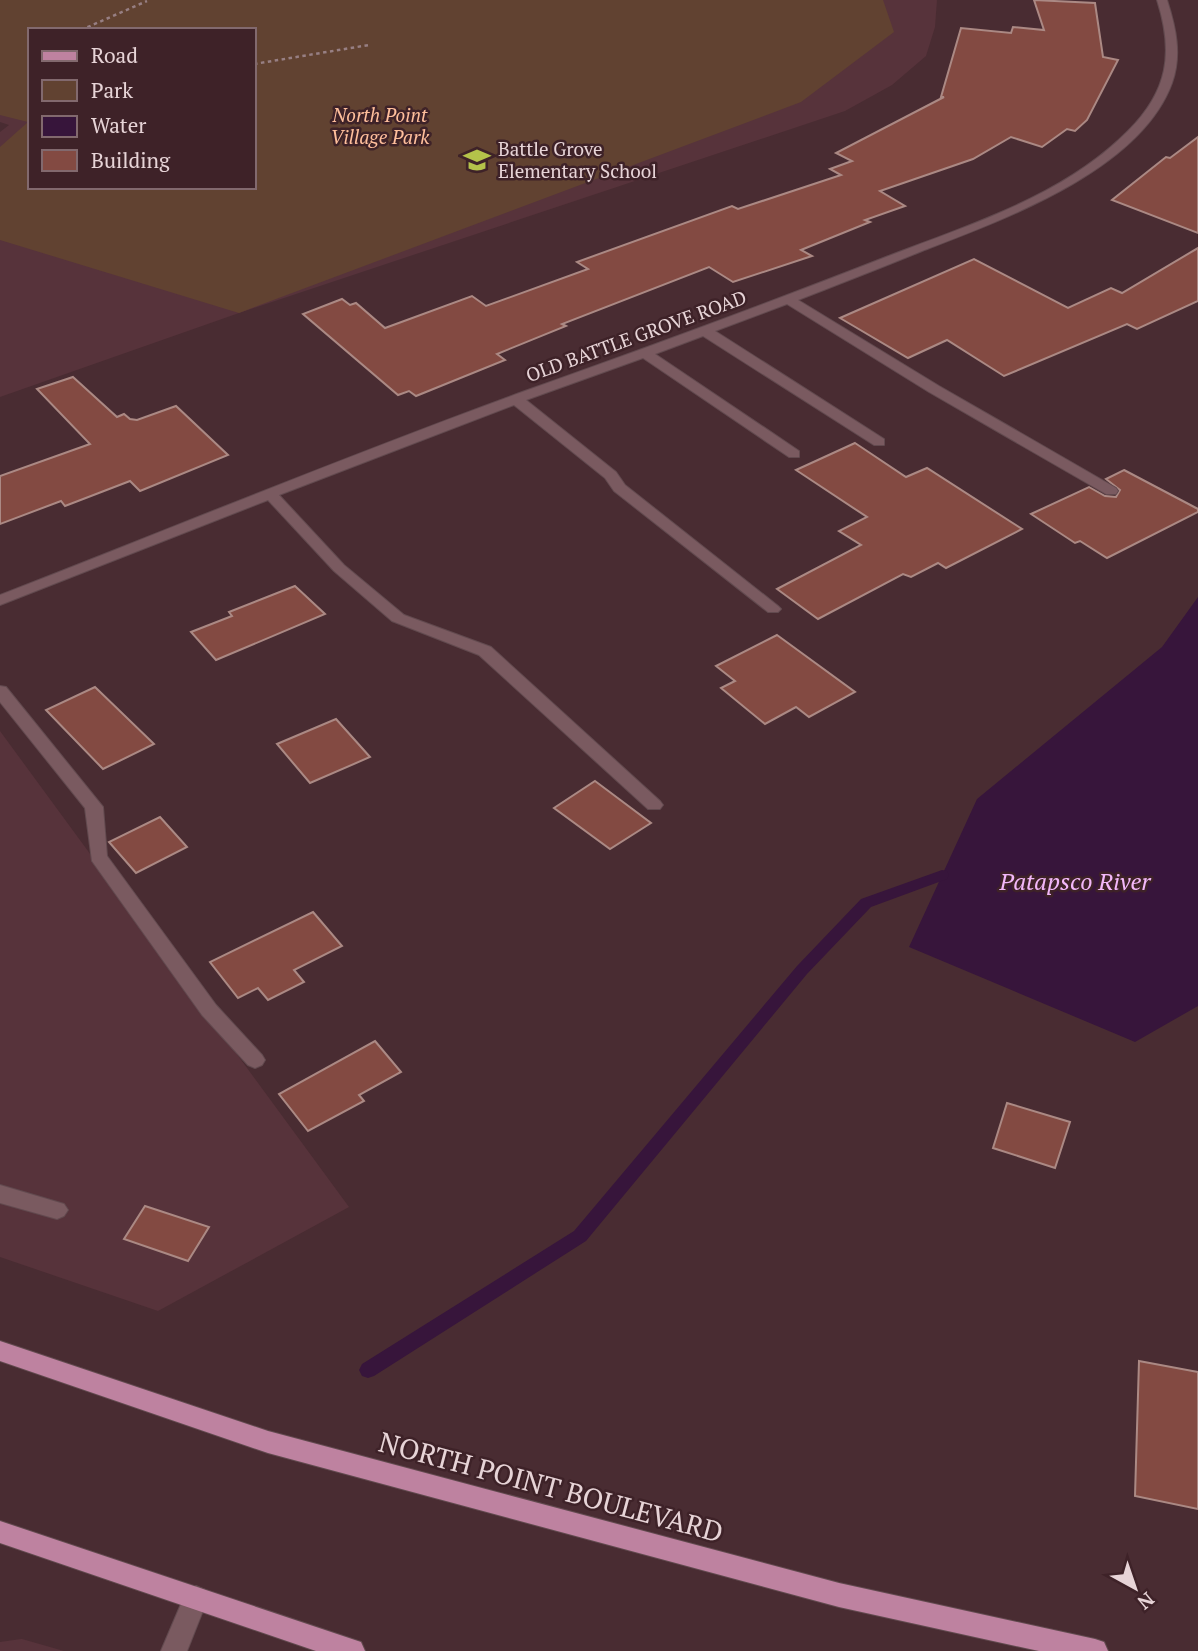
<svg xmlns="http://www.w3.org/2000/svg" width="1198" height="1651" font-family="'PT Serif',serif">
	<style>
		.built { fill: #57333b; fill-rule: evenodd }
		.green { fill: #614231; fill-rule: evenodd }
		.water { fill: #37153b }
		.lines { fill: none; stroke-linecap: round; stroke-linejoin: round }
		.stream { fill: #37153b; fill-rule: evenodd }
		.building { fill: #834a42; stroke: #ab8984; stroke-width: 2 }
		.minor-casing { stroke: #624a4f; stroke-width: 2 }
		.major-casing { stroke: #624a4f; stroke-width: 2 }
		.path { stroke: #977f83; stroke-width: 2.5; stroke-dasharray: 3.5 3.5; stroke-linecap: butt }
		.minor { fill: #7a5a60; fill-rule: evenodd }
		.major { fill: #be82a0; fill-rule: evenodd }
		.labels { text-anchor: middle; stroke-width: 5; stroke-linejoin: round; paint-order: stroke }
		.far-park-label { font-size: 19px; font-style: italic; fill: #ffbf9c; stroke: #3e2228 }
		.far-poi-label { font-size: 19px; fill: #e7d4d7; stroke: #3e2228; text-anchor: start }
		.far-street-label { font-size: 19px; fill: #e7d4d7; stroke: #3e2228 }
		.water-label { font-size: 24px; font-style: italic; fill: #f2b7f9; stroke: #3e2228 }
		.near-street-label { font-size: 28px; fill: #e7d4d7; stroke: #3e2228 }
	</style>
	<rect width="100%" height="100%" fill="#492c32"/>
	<g class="built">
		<path d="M0,0H937L935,27L926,56L892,85L845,111L239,313L0,397V132L9,125L0,122ZM30,30H254V187H30Z"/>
		<path d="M0,731L349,1207L158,1311L0,1257Z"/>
		<path d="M21,1639H22L64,1651H0V1642Z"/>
	</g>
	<path class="green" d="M0,0H883L894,32L801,102L239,313L0,240V147L28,122L0,115ZM30,30H254V187H30Z"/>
	<path class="water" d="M1198,597V1006L1135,1042L909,947L977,799L1162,647Z"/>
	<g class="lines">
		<path class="stream" d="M942,870L947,871L949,875L947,879L871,907L807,974L586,1241L374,1376L368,1378L362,1376L359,1370L362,1364L574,1231L797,966L861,899Z"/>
	</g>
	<g class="building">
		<path d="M1034,0L1095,3L1103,57L1118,60L1087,120L1075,131L1067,129L1042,147L1011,137L973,159L880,191L905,206L865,220L870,222L801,250L812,256L733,282L709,267L562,324L566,326L497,354L505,360L416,396L409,391L398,395L303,314L342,299L350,305L356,303L385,328L472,296L486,306L588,269L577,262L732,206L738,209L841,175L830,169L852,161L836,153L944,97H941L961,28L1011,33L1013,27L1044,30Z"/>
		<path d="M1198,137V233L1112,200L1166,157L1170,158Z"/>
		<path d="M1198,248V301L1137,329L1127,324L1004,376L947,340L908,358L840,318L974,259L1068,308L1111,288L1122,293Z"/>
		<path d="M73,377L117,417L124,414L130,419L137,420L176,406L228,455L140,491L130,481L65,506L61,501L0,524V476L90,444L37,389Z"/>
		<path d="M855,443L906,477L927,468L1022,529L946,568L938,563L911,577L903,574L818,619L777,589L861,545L839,531L867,517L796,470Z"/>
		<path d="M1124,470L1198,509V512L1107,558L1080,541L1075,543L1031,514L1089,487L1105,496L1116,497L1120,490L1106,479Z"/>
		<path d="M295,586L325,614L216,660L191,632L232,616L229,612Z"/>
		<path d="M777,635L855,692L809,717L796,707L765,724L721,688L735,681L716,666Z"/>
		<path d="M95,687L154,744L103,769L46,710Z"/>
		<path d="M336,719L370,757L310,783L277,744Z"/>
		<path d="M595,781L651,823L610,849L554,808Z"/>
		<path d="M160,817L187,847L136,873L109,842Z"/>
		<path d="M313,912L342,946L294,970L304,982L268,1000L258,988L238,998L210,962Z"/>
		<path d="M375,1041L401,1072L359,1095L364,1101L308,1131L279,1094Z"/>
		<path d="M1007,1103L1070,1122L1055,1168L993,1148Z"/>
		<path d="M145,1206L209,1227L188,1261L124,1239Z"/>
		<path d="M1139,1361L1198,1372V1509L1135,1496Z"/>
	</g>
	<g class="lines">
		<defs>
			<g id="minor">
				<path d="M1157,0H1167C1176,28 1182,55 1172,83C1140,171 1002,220 922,251C881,268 839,284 798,300L939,386L1116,488L1118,491L1116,494H1106L929,392L787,304L715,331L884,439V445H874L703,336L655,354L799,451V457H789L643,358L526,400L616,472L625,485L778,606L781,609L778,612H768L614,491L605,478L514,405L279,495L344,565L404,615L491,647L660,801L663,805L660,809H648L479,655L392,621L334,571L268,500L0,605V595C175,527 349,455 525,391C646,348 766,304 886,257C969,225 1064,196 1128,131C1168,91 1174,53 1157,0Z"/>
				<path d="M0,686L6,687L103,807L107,856L216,1005L262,1055L265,1060L262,1065L255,1068L248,1065L202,1015L92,861L85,808L0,702Z"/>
				<path d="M0,1185L64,1204L68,1210L64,1216L57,1219L0,1203Z"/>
				<path d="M196,1586L205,1590L208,1598L187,1651H161L187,1590Z"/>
			</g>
			<g id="major">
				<path d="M0,1341L268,1431L839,1583L1095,1639L1104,1642L1108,1651H1039L839,1607L268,1453L0,1361Z"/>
				<path d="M0,1521L352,1639L361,1642L365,1651H316L0,1543Z"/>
			</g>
		</defs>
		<use href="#minor" class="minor-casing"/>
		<use href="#major" class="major-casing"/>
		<g class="path">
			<path d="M81,30L147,1"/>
			<path d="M254,64L369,45"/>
		</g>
		<use href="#minor" class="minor"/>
		<use href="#major" class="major"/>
	</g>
	<defs>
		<symbol id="school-bare" viewBox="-9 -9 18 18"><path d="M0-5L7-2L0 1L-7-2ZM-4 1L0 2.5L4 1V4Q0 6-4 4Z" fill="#b4c24a" stroke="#3e2228" stroke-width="2.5" paint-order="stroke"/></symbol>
	</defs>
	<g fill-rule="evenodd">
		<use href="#school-bare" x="458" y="141" width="38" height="38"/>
	</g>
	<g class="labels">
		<g class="far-park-label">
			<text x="380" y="122">North Point<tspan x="380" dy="22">Village Park</tspan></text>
		</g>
		<g class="far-poi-label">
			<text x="498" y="156">Battle Grove<tspan x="498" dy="22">Elementary School</tspan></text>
		</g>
		<g class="far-street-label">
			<text transform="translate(636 336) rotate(-20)" y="7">OLD BATTLE GROVE ROAD</text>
		</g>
		<g class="water-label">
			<text x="1075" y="890">Patapsco River</text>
		</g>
		<g class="near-street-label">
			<text transform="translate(551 1487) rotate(15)" y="10">NORTH POINT BOULEVARD</text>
		</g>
	</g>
	<rect x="28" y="28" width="228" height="161" fill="#3e2228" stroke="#82696e" stroke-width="2"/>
	<rect x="42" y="51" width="35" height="10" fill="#be82a0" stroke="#82696e" stroke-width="2"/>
	<text x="91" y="63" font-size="21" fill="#e7d4d7">Road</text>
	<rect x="42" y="80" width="35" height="21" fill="#614231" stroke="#82696e" stroke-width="2"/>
	<text x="91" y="98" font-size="21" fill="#e7d4d7">Park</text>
	<rect x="42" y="116" width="35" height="21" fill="#37153b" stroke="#82696e" stroke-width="2"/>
	<text x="91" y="133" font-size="21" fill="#e7d4d7">Water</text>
	<rect x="42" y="150" width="35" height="21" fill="#834a42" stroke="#82696e" stroke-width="2"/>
	<text x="91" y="168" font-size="21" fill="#e7d4d7">Building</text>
	<g transform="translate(1135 1588) rotate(140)" stroke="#3e2228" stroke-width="5" paint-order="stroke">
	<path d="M0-5L12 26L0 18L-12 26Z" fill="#e7d4d7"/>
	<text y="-10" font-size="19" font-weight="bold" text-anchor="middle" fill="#e7d4d7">N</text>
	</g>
</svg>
